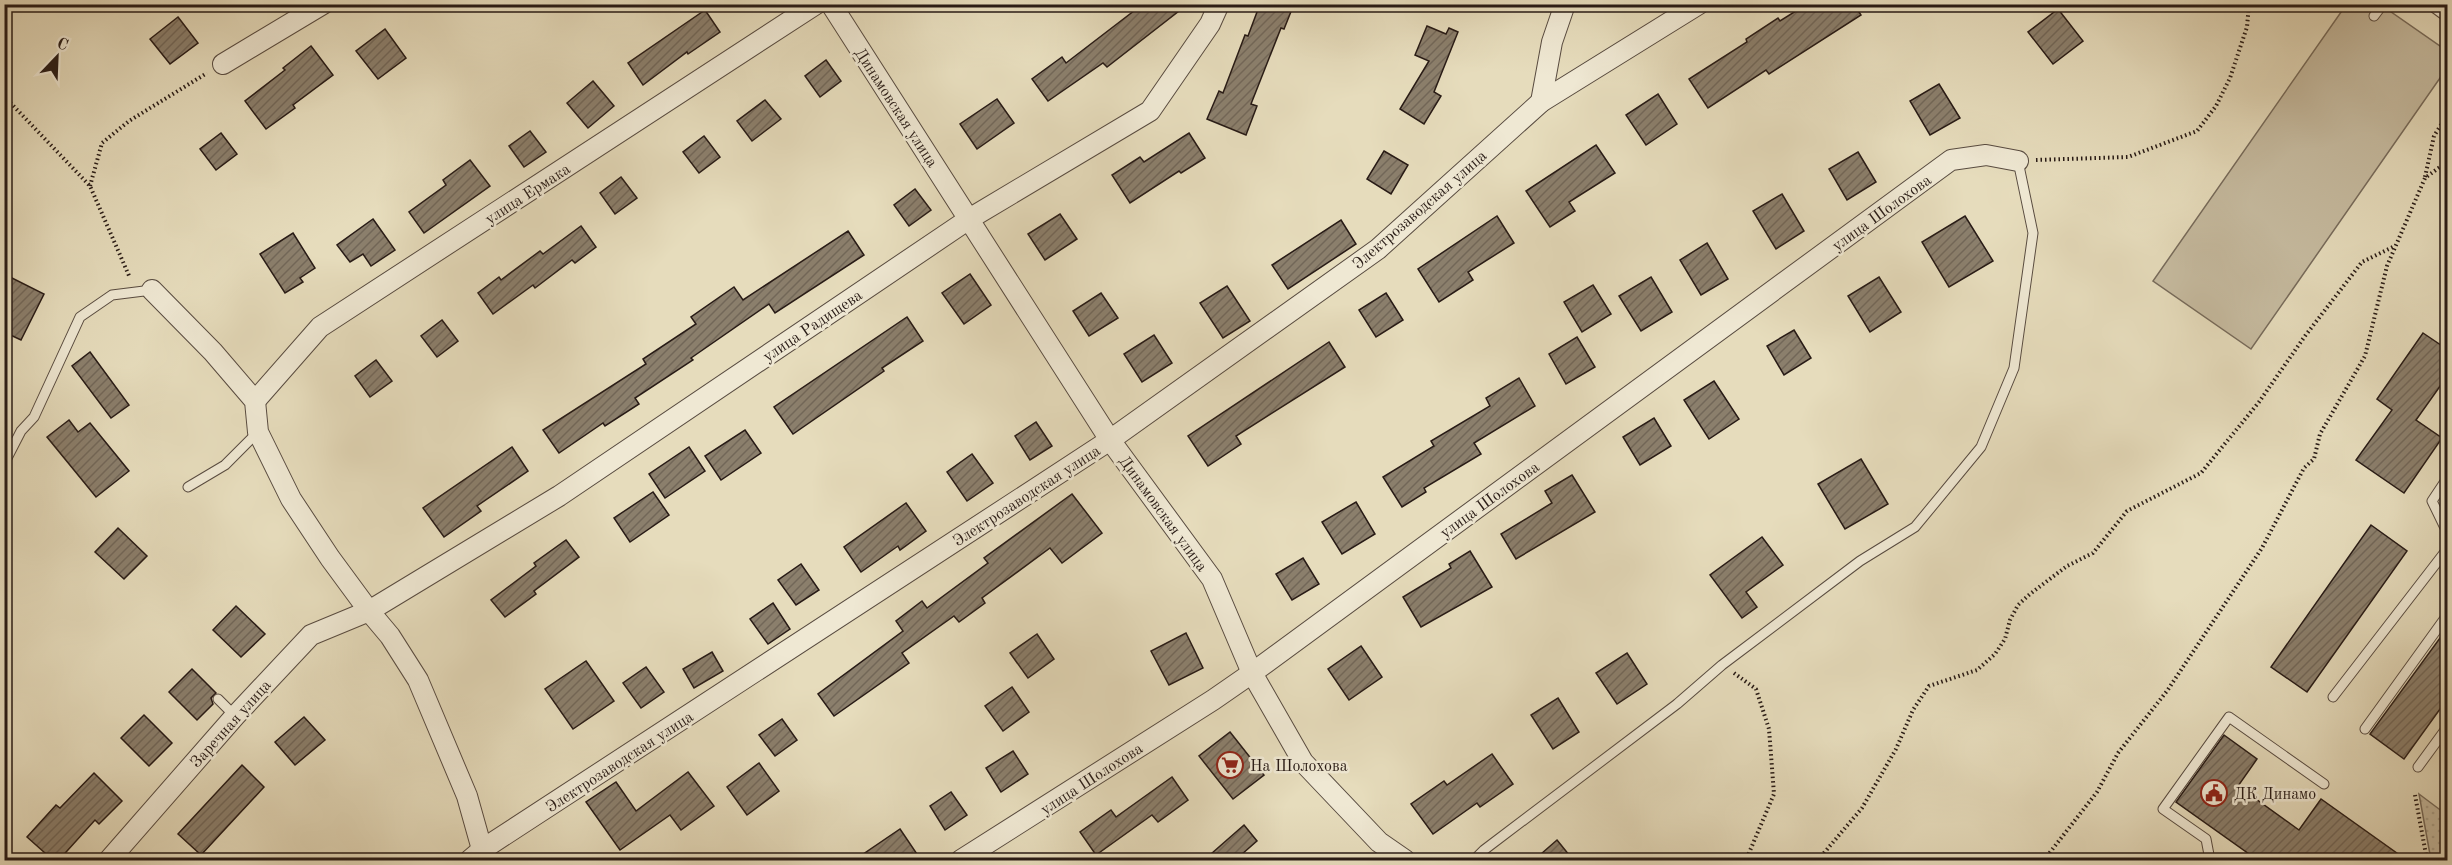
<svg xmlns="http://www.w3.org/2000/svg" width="2452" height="865" font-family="'Old Standard TT',serif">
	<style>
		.grass { fill: url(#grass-dots); stroke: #776b5b; stroke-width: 1.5 }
		.pitch { fill: #c6bba0; stroke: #776b5b; stroke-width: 1.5 }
		.building { fill: url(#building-hatch); stroke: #281b16; stroke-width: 1.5 }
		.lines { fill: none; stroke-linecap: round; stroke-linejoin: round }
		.service-casing { stroke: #584b40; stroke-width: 11 }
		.minor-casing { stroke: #584b40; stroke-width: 22 }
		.path { stroke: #281b16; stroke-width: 4; stroke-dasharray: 1.5 3; stroke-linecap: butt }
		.service { stroke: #efe8d3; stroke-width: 9 }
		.minor { stroke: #efe8d3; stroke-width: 20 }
		.labels { text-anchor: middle; stroke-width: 5; stroke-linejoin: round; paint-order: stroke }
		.street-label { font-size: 16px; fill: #281b16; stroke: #efe8d3 }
		.poi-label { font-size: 16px; fill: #281b16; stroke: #efe8d3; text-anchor: start }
	</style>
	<defs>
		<pattern id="grass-dots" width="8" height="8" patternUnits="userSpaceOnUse" patternTransform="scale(1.5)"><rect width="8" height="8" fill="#c6bba0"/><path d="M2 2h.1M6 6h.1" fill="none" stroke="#aaa089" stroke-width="1.8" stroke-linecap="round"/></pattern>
		<pattern id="building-hatch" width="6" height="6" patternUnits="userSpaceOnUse" patternTransform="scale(1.5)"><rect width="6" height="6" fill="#8b7f6c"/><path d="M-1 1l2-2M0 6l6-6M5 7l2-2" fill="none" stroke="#726758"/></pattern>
	</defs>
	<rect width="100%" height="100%" fill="#e6dcbc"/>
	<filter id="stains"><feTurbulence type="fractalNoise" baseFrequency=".00333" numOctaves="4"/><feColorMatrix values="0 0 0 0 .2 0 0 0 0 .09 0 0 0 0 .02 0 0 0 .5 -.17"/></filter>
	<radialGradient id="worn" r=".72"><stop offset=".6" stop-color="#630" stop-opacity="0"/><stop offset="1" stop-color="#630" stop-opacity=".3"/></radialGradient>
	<path class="grass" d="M2419,794L2447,815V860H2431Z"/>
	<path class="pitch" d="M2346,5H2381L2447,51V68L2251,349L2153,281Z"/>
	<g class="building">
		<path d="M1143,4H1188L1107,67L1103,63L1048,101L1032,79L1062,57L1066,63Z"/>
		<path d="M1260,4H1294L1284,29L1281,28L1251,104L1257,106L1246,135L1207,119L1219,91L1223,93L1245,35L1248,36Z"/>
		<path d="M1807,4H1854L1861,15L1769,74L1766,70L1708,108L1689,79L1747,42L1746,39L1778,18L1780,21Z"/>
		<path d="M2058,9L2083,41L2053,64L2028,32Z"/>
		<path d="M705,10L720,32L688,54L687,52L643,85L628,63Z"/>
		<path d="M178,17L198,43L170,64L150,39Z"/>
		<path d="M1427,26L1446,34L1449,28L1458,32L1434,92L1441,96L1424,124L1400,109L1429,61L1415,55Z"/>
		<path d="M385,29L406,58L378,79L356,51Z"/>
		<path d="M311,46L333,75L293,105L295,108L266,129L245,101L285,70L283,68Z"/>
		<path d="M826,60L841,81L820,97L805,76Z"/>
		<path d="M593,81L614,106L588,128L567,103Z"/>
		<path d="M1939,84L1960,118L1930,135L1910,101Z"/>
		<path d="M1658,94L1677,124L1646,145L1626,115Z"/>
		<path d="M997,99L1014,123L977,149L960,124Z"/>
		<path d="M765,100L781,119L752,141L737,121Z"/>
		<path d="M530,131L546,152L524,167L509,146Z"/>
		<path d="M221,133L237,154L216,170L200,149Z"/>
		<path d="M1189,133L1205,158L1181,173L1179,171L1130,203L1112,175L1140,157L1144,162Z"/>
		<path d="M704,136L720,157L699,173L683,152Z"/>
		<path d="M1596,145L1615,173L1569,202L1575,211L1550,227L1526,191Z"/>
		<path d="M1384,151L1408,165L1391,194L1367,179Z"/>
		<path d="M1858,152L1876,182L1847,200L1829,169Z"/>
		<path d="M470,160L490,186L424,233L409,212L446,185L443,180Z"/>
		<path d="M621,177L637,198L615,214L600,193Z"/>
		<path d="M915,189L931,210L909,226L894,205Z"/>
		<path d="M1782,194L1804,231L1776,249L1753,211Z"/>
		<path d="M1060,214L1077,239L1045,260L1028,234Z"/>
		<path d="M1497,216L1514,243L1468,272L1473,280L1439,302L1418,269Z"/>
		<path d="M1965,216L1993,261L1949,287L1922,242Z"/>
		<path d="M373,219L395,250L371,266L363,254L350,262L337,245Z"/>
		<path d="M1341,220L1356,244L1288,289L1272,265Z"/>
		<path d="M581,226L596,247L575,263L572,260L535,288L533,285L493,314L478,293L499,277L501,280L540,251L543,254Z"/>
		<path d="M848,231L864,255L775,313L769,304L691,358L693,360L635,398L639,404L605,426L603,423L559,453L543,430L646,364L643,359L696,324L691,317L734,287L743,300Z"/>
		<path d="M293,233L315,268L300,278L303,282L285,293L260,254Z"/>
		<path d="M1707,243L1728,279L1701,295L1680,260Z"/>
		<path d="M4,274L44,294L21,340L4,332Z"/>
		<path d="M970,274L991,305L964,324L942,293Z"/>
		<path d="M1651,277L1672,312L1641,331L1619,296Z"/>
		<path d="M1879,277L1901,312L1870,332L1848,296Z"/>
		<path d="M1593,285L1611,314L1582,332L1564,302Z"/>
		<path d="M1227,286L1250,321L1223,338L1200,303Z"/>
		<path d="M1101,293L1118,318L1089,336L1073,311Z"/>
		<path d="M1386,293L1403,320L1376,337L1359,310Z"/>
		<path d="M907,317L923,341L882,368L884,371L793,434L774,407Z"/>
		<path d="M442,320L458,341L437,357L421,336Z"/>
		<path d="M1794,330L1811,358L1784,375L1767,346Z"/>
		<path d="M2423,333L2448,350V375L2416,420L2442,438L2404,493L2356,460L2392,410L2377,399Z"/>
		<path d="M1154,335L1172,363L1142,382L1124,354Z"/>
		<path d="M1577,337L1595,367L1566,384L1549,354Z"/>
		<path d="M1329,342L1345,367L1236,436L1241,444L1208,466L1188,436Z"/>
		<path d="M90,352L129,405L111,418L72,366Z"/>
		<path d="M376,360L392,381L370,397L355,376Z"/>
		<path d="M1519,378L1535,406L1474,443L1481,454L1424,488L1426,492L1402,507L1383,477L1434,446L1431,441L1490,406L1486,398Z"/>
		<path d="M1714,381L1739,419L1709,439L1684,400Z"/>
		<path d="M1654,418L1671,446L1640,465L1623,437Z"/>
		<path d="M69,420L78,432L90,423L129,471L96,497L47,437Z"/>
		<path d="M1036,422L1052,446L1030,460L1015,436Z"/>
		<path d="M745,430L761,453L721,480L705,456Z"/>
		<path d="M512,447L528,471L477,506L481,511L444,537L423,508Z"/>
		<path d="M689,447L705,471L665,498L649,474Z"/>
		<path d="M972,454L993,483L967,501L947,472Z"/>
		<path d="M1861,459L1888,504L1845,529L1818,484Z"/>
		<path d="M1572,475L1595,512L1516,559L1501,534L1552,503L1545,491Z"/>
		<path d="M653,492L669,515L630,542L614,518Z"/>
		<path d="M1072,494L1102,533L1062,563L1050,548L982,598L985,603L959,622L954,616L902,653L909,663L834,716L818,694L903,631L896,621L922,601L927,608L988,563L984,558Z"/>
		<path d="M1356,502L1375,534L1342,554L1322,522Z"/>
		<path d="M906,503L926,531L900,550L898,546L861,572L844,547Z"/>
		<path d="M2371,525L2407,551L2307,692L2271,667Z"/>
		<path d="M118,528L147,556L124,579L95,552Z"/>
		<path d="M1762,537L1783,565L1746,592L1757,607L1742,618L1710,575Z"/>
		<path d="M566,540L579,557L534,591L536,594L505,617L491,600L536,566L534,563Z"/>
		<path d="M1470,551L1492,587L1421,627L1403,597L1451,568L1449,564Z"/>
		<path d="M1303,558L1319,584L1292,600L1276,574Z"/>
		<path d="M801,564L819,590L796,605L778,580Z"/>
		<path d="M773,603L790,629L768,644L750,619Z"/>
		<path d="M236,606L265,634L241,657L213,630Z"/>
		<path d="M2448,627V698L2404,759L2370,734Z"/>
		<path d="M1186,633L1203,668L1169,685L1151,651Z"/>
		<path d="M1037,634L1054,659L1028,678L1010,653Z"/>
		<path d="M1361,646L1382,677L1349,700L1328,669Z"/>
		<path d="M712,652L723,671L694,688L683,669Z"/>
		<path d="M1627,653L1647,684L1617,704L1596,673Z"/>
		<path d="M586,661L614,701L573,729L545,689Z"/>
		<path d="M646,667L664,692L641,708L623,683Z"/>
		<path d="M192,669L216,693L211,698L213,704L197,720L169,692Z"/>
		<path d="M1012,687L1029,712L1003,731L985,706Z"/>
		<path d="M1558,698L1579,732L1553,749L1531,715Z"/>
		<path d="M144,715L172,743L149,766L121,738Z"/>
		<path d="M304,717L325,740L295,765L275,742Z"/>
		<path d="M782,719L797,740L775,756L759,735Z"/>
		<path d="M1230,732L1264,775L1233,799L1199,756Z"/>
		<path d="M2224,735L2257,759L2238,786L2299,830L2321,799L2408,861H2259L2176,802Z"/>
		<path d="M1013,751L1028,774L1001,792L986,768Z"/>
		<path d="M1492,754L1513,784L1480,807L1477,803L1433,834L1411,804L1444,781L1447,785Z"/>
		<path d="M759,763L779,791L747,815L727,787Z"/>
		<path d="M242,765L264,787L201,855L178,834Z"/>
		<path d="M688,772L714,806L681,830L670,815L620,850L586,802L616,782L636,811Z"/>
		<path d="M94,773L122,801L99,824L95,820L58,861H54L27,837L56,805L60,808Z"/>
		<path d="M1172,777L1188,800L1158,822L1152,815L1096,855L1080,832L1111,810L1116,817Z"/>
		<path d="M951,792L967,815L945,830L930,806Z"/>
		<path d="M1244,825L1257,841L1234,861H1203Z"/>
		<path d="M900,829L917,854L908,861H853Z"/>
		<path d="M1557,840L1574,861H1533Z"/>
	</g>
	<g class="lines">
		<defs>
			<g id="service">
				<path d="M2429,4L2448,18"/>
				<path d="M2374,16L2383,4"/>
				<path d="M4,464L21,431L34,417L80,317L112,295L152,290"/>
				<path d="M2448,477L2432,501L2448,534"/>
				<path d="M188,487L225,465L258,432"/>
				<path d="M2333,697L2448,548"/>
				<path d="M218,699L235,716"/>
				<path d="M2365,729L2448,614"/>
				<path d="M2418,767L2448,726"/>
				<path d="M1474,860L1484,850L1677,704L1722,665L1860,561L1915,527L1981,447L2014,368L2033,233L2018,161"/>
				<path d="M2210,860L2206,839L2163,809L2229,717L2324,784"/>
			</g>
			<g id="minor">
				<path d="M831,4L1110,440L1212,579L1252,673L1303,762L1379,842L1405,860"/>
				<path d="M223,64L323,4"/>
				<path d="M1541,102L1552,42L1565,4"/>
				<path d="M152,290L213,352L255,401L258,432L291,499L330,558L369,611L390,636L418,680L467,796L485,860"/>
				<path d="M255,401L320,327L816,4"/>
				<path d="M109,860L235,716L311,635L369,611L559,496L969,219L1150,111L1210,24L1219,4"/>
				<path d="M470,860L483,849L1110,440L1378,249L1541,102L1699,4"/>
				<path d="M961,860L1213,700L1252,673L1951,160L1986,155L2018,161"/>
			</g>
		</defs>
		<use href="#service" class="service-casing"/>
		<use href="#minor" class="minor-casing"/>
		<g class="path">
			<path d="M4,96L90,186L130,278"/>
			<path d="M2036,160L2128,157L2197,131L2216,106L2230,78L2247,27L2249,4"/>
			<path d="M2425,177L2434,136L2448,114"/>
			<path d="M90,186L102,143L129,121L207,73"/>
			<path d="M1734,673L1756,689L1769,729L1774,794L1746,860"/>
			<path d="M2415,795L2427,860"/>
			<path d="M1818,860L1862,808L1896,749L1913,710L1929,686L1977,670L1995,654L2005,639L2010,620L2018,605L2030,594L2067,566L2093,553L2127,511L2201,473L2259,402L2305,336L2362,262L2395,246"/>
			<path d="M2044,860L2097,792L2118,753L2167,691L2262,548L2304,468L2314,459L2320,434L2365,356L2387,266L2425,178L2448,161"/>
		</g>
		<use href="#service" class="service"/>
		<use href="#minor" class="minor"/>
	</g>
	<defs>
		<symbol id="supermarket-ring" viewBox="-11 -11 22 22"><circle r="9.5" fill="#efe8d3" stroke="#8f2418" stroke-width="1.5"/><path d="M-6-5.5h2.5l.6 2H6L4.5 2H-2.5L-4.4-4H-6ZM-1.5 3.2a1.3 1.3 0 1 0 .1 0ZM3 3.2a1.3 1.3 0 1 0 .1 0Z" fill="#8f2418"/></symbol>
		<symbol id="civic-ring" viewBox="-11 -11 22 22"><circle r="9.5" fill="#efe8d3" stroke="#8f2418" stroke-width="1.5"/><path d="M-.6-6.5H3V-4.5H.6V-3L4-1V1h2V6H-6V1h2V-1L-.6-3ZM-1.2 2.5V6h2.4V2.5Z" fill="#8f2418"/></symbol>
	</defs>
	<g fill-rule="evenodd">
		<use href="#supermarket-ring" x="1215" y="750" width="30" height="30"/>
		<use href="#civic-ring" x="2199" y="778" width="30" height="30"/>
	</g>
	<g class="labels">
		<g class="street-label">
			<text transform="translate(897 107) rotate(57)" y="6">Динамовская улица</text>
			<text transform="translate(527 193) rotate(-33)" y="6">улица Ермака</text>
			<text transform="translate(1419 209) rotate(-41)" y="6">Электрозаводская улица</text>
			<text transform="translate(1881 212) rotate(-36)" y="6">улица Шолохова</text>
			<text transform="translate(812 325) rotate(-34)" y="6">улица Радищева</text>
			<text transform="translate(1026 495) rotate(-33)" y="6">Электрозаводская улица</text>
			<text transform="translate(1489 499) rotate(-36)" y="6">улица Шолохова</text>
			<text transform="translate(1164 513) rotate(54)" y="6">Динамовская улица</text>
			<text transform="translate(230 723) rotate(-48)" y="6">Заречная улица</text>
			<text transform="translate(619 761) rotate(-33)" y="6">Электрозаводская улица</text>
			<text transform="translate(1091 778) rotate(-33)" y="6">улица Шолохова</text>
		</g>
		<g class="poi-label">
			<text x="1250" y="771">На Шолохова</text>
			<text x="2234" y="799">ДК Динамо</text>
		</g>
	</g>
	<rect width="2452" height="865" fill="none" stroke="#e6dcbc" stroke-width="24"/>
	<rect x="6" y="6" width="2440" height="853" fill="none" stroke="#281b16" stroke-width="3"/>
	<rect x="12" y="12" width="2428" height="841" fill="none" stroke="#281b16" stroke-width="1.5"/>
	<g transform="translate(57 57) rotate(23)" stroke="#efe8d3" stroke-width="4.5" paint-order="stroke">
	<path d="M0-4.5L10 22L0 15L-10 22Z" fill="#281b16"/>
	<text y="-9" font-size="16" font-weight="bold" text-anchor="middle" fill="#281b16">С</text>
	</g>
	<rect width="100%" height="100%" filter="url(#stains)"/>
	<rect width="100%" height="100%" fill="url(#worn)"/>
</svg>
